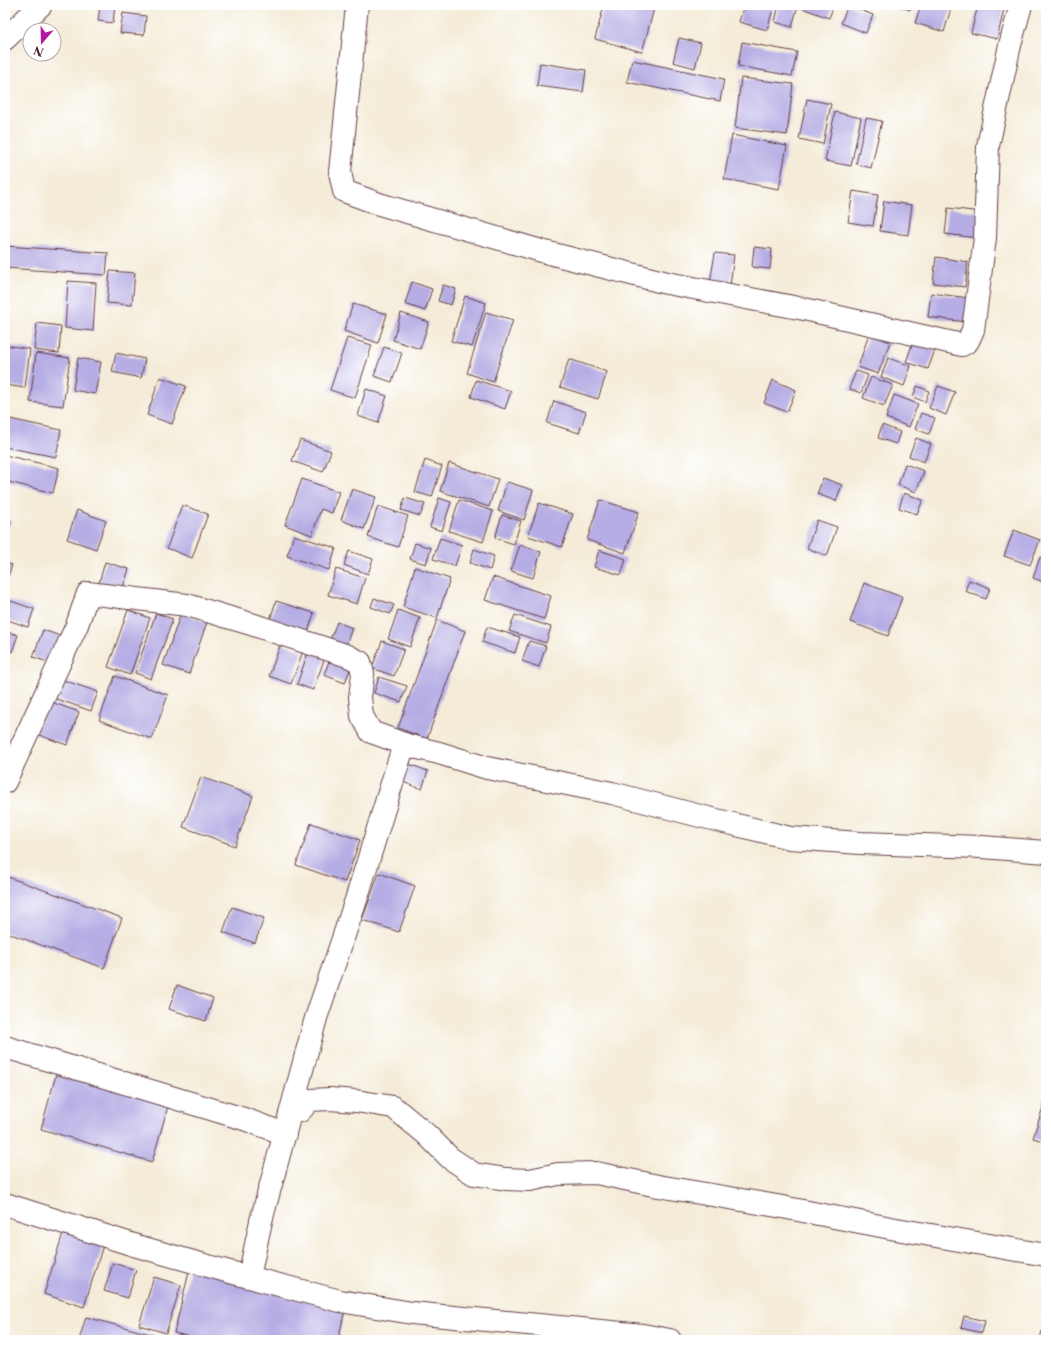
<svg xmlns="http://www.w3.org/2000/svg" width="1051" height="1345" font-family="'Libre Caslon Text',serif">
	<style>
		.building { fill: #b6ade4 }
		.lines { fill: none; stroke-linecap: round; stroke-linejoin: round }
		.minor-casing { stroke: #643e45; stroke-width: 24 }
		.minor { stroke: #fff; stroke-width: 22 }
	</style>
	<rect width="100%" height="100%" fill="#fff"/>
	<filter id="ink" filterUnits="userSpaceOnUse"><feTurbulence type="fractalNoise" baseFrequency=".025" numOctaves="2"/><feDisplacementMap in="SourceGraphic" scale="8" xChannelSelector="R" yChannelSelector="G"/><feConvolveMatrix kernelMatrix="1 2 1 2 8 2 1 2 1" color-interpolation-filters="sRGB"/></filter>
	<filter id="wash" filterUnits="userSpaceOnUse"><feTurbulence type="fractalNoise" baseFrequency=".012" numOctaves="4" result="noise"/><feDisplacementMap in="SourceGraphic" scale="16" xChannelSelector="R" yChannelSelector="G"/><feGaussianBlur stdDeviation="0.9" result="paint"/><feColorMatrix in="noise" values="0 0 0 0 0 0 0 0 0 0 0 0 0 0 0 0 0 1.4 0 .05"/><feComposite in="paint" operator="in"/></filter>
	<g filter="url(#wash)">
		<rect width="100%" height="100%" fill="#f4ecd8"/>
		<g id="blocks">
			<g class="building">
				<path d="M100,5H115L113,23L98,21Z"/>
				<path d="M129,5H146V8L129,6Z"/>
				<path d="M604,5H655L642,52L595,39Z"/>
				<path d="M744,5H774L767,30L739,22Z"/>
				<path d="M779,5H798L792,27L775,22Z"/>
				<path d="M803,5H834L829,18L802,8Z"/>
				<path d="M848,5L873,15L866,33L841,23Z"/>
				<path d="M895,5H912L910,10Z"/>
				<path d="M921,5H952L944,32L915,23Z"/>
				<path d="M978,5H1005L997,39L971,33Z"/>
				<path d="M123,13L146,16L144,35L120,33Z"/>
				<path d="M679,38L701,43L695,68L673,62Z"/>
				<path d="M742,42L797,52L792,76L738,66Z"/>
				<path d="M632,60L724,79L720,101L627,82Z"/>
				<path d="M540,63L586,70L583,92L537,86Z"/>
				<path d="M741,78L793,84L787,135L735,128Z"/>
				<path d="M807,99L831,104L823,144L799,139Z"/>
				<path d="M835,112L861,118L851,166L825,161Z"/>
				<path d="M866,118L882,121L871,168L856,164Z"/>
				<path d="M732,135L787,146L779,189L724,179Z"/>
				<path d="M853,191L878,195L873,226L848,222Z"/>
				<path d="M884,201L912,205L908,235L880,231Z"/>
				<path d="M948,208L981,212L977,238L945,234Z"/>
				<path d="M5,246L108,253L106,275L5,268Z"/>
				<path d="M754,247L772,249L770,269L752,267Z"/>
				<path d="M715,253L734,255L730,286L710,283Z"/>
				<path d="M936,257L968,262L965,287L933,283Z"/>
				<path d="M110,271L135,273L132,305L107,303Z"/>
				<path d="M68,281L96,283L93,331L65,328Z"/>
				<path d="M412,282L432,289L425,311L405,304Z"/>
				<path d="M443,285L456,289L451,305L438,301Z"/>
				<path d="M931,293L969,298L966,322L928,317Z"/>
				<path d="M465,296L486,303L472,347L451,341Z"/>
				<path d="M353,304L387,314L378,343L344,331Z"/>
				<path d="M486,312L513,320L493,382L467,373Z"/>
				<path d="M401,313L429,322L420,349L393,340Z"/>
				<path d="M37,323L61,326L59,353L34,350Z"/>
				<path d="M869,334L890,342L878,374L858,367Z"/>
				<path d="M347,338L372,345L355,398L330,390Z"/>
				<path d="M913,342L935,350L928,369L906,362Z"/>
				<path d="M5,345L30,349L25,388L5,385Z"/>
				<path d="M384,347L402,353L392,382L374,376Z"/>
				<path d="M36,353L70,358L63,406L30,402Z"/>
				<path d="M116,353L145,359L141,378L112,372Z"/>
				<path d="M78,358L101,362L95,394L73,390Z"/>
				<path d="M888,358L911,366L904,386L881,377Z"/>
				<path d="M569,359L607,372L598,399L560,387Z"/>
				<path d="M856,371L868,375L861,393L849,389Z"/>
				<path d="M160,377L186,386L172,424L147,415Z"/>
				<path d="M871,377L893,385L884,406L863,398Z"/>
				<path d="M476,380L511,391L505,409L471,397Z"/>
				<path d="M773,380L796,390L787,412L764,403Z"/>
				<path d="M917,386L929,391L925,402L913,397Z"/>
				<path d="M938,386L955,392L946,415L929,408Z"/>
				<path d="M366,389L387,396L378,423L358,416Z"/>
				<path d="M894,395L918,404L909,427L886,418Z"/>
				<path d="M554,401L586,412L579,433L547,423Z"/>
				<path d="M921,413L935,418L929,434L915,429Z"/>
				<path d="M5,418L61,430L56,457L5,447Z"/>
				<path d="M882,425L900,432L896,444L878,438Z"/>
				<path d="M916,438L931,444L924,462L909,456Z"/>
				<path d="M300,440L331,451L323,472L292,461Z"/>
				<path d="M5,455L59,468L53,493L5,481Z"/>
				<path d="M425,460L442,466L432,497L415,492Z"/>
				<path d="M449,463L498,479L489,507L440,491Z"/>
				<path d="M905,464L924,471L916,492L898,485Z"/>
				<path d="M823,478L842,485L836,501L817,494Z"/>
				<path d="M302,479L339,492L332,513L321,509L312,535L285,525Z"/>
				<path d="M507,482L533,490L524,520L498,511Z"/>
				<path d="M352,489L376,497L364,529L341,520Z"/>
				<path d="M904,493L923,500L917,514L899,508Z"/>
				<path d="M405,498L425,504L420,516L401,510Z"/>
				<path d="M439,498L451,502L442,531L430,527Z"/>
				<path d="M459,500L493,511L483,542L449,531Z"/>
				<path d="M600,500L639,512L625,553L587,540Z"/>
				<path d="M539,503L573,514L562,547L528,536Z"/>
				<path d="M182,505L208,514L192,558L167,548Z"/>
				<path d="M378,506L408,516L398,547L368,537Z"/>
				<path d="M77,510L106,521L96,549L67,539Z"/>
				<path d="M502,515L521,521L514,544L495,538Z"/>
				<path d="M5,519L11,521L5,537Z"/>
				<path d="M817,520L837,527L827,556L807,548Z"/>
				<path d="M1014,530L1040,540L1030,565L1004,556Z"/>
				<path d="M294,535L336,548L329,570L287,556Z"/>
				<path d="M440,538L462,545L455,566L433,559Z"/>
				<path d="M415,543L431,548L426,564L410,559Z"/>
				<path d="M520,545L541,552L533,578L511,571Z"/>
				<path d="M474,549L494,556L490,570L470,563Z"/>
				<path d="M599,550L626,559L621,575L594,567Z"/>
				<path d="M349,551L373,559L368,574L344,565Z"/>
				<path d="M1040,557L1046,560V583L1033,578Z"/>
				<path d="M105,562L129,569L121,593L98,586Z"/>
				<path d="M5,563L12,565L5,585Z"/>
				<path d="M415,567L450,579L437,618L403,607Z"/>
				<path d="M336,569L365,578L357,604L328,595Z"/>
				<path d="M493,577L551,596L544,619L485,600Z"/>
				<path d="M969,580L990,588L986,599L965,591Z"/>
				<path d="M864,583L902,597L888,636L850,622Z"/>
				<path d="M374,598L394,605L390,614L371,607Z"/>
				<path d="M5,599L34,609L28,627L5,619Z"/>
				<path d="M276,601L314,613L307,635L269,623Z"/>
				<path d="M128,610L150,618L130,675L108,667Z"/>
				<path d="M398,610L420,618L410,647L388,639Z"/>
				<path d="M156,613L173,619L151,679L135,673Z"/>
				<path d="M181,613L207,622L189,674L163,665Z"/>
				<path d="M515,615L551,627L546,643L509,631Z"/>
				<path d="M437,620L465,631L427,739L398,728Z"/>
				<path d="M337,622L352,628L343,653L327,647Z"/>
				<path d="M487,627L520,637L515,653L482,642Z"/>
				<path d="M43,630L66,638L56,665L33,657Z"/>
				<path d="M5,631L18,635L12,652L5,650Z"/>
				<path d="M382,641L404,649L394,676L372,668Z"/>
				<path d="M529,641L546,646L539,667L522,661Z"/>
				<path d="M281,643L303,651L291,684L269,676Z"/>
				<path d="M310,647L327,652L313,690L297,684Z"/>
				<path d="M332,653L353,661L345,683L324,675Z"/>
				<path d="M115,676L168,695L152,739L99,720Z"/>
				<path d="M379,677L407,686L401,702L374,693Z"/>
				<path d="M57,678L98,692L91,711L51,697Z"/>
				<path d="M48,701L79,712L67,745L36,734Z"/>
				<path d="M403,762L428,771L422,789L397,780Z"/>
				<path d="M201,777L253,796L235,846L183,827Z"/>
				<path d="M311,823L360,840L345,882L296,865Z"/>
				<path d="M379,873L415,886L399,932L362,920Z"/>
				<path d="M5,876L122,918L104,968L5,932Z"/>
				<path d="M232,907L264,918L255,943L223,932Z"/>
				<path d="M177,985L213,998L206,1021L169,1009Z"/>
				<path d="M57,1071L169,1103L152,1162L41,1129Z"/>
				<path d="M1046,1098V1142L1033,1138Z"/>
				<path d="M64,1230L104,1242L84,1307L44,1294Z"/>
				<path d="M113,1263L136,1270L128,1298L104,1291Z"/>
				<path d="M190,1268L346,1306L338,1340H204L174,1333Z"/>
				<path d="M154,1277L181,1285L166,1333L139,1325Z"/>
				<path d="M964,1316L985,1321L982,1333L961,1328Z"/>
				<path d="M86,1317L172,1340H79Z"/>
				<path d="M1042,1331L1046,1332V1340H1040Z"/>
			</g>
		</g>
	</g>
	<g filter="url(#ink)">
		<use href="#blocks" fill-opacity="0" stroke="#643e45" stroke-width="1"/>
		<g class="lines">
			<defs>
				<g id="minor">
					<path d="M357,5L340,172L344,191L379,204L545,252L667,283L804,309L962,345L968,341L973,330L985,238L988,146L1010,45L1021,5"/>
					<path d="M5,39L41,5"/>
					<path d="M5,782L77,625L88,593L187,605L251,624L348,656L360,662L363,674L360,697L362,716L371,732L410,746L439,753L487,768L612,793L696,815L790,838L860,843L982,847L1046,852"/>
					<path d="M5,1047L244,1119L285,1134"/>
					<path d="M292,1110L300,1111L310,1100L330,1099L356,1101L393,1107L426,1134L450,1158L474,1174L506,1179L530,1180L558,1174L596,1173L658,1186L777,1206L896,1229L1046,1255"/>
					<path d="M5,1204L137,1246L226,1271L340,1301L412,1313L643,1335L670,1340"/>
					<path d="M249,1277L261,1221L316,1018L356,900L404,744"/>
				</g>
			</defs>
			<use href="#minor" class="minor-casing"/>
			<use href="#minor" class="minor"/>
		</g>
	</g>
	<rect width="1051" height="1345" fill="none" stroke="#fff" stroke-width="20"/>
	<g transform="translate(42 42) rotate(200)"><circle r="19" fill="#ffffff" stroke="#b7a5aa"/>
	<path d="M0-3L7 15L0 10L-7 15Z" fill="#b5179e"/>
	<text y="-6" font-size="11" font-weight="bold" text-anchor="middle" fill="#4a1f2b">N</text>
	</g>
</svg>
